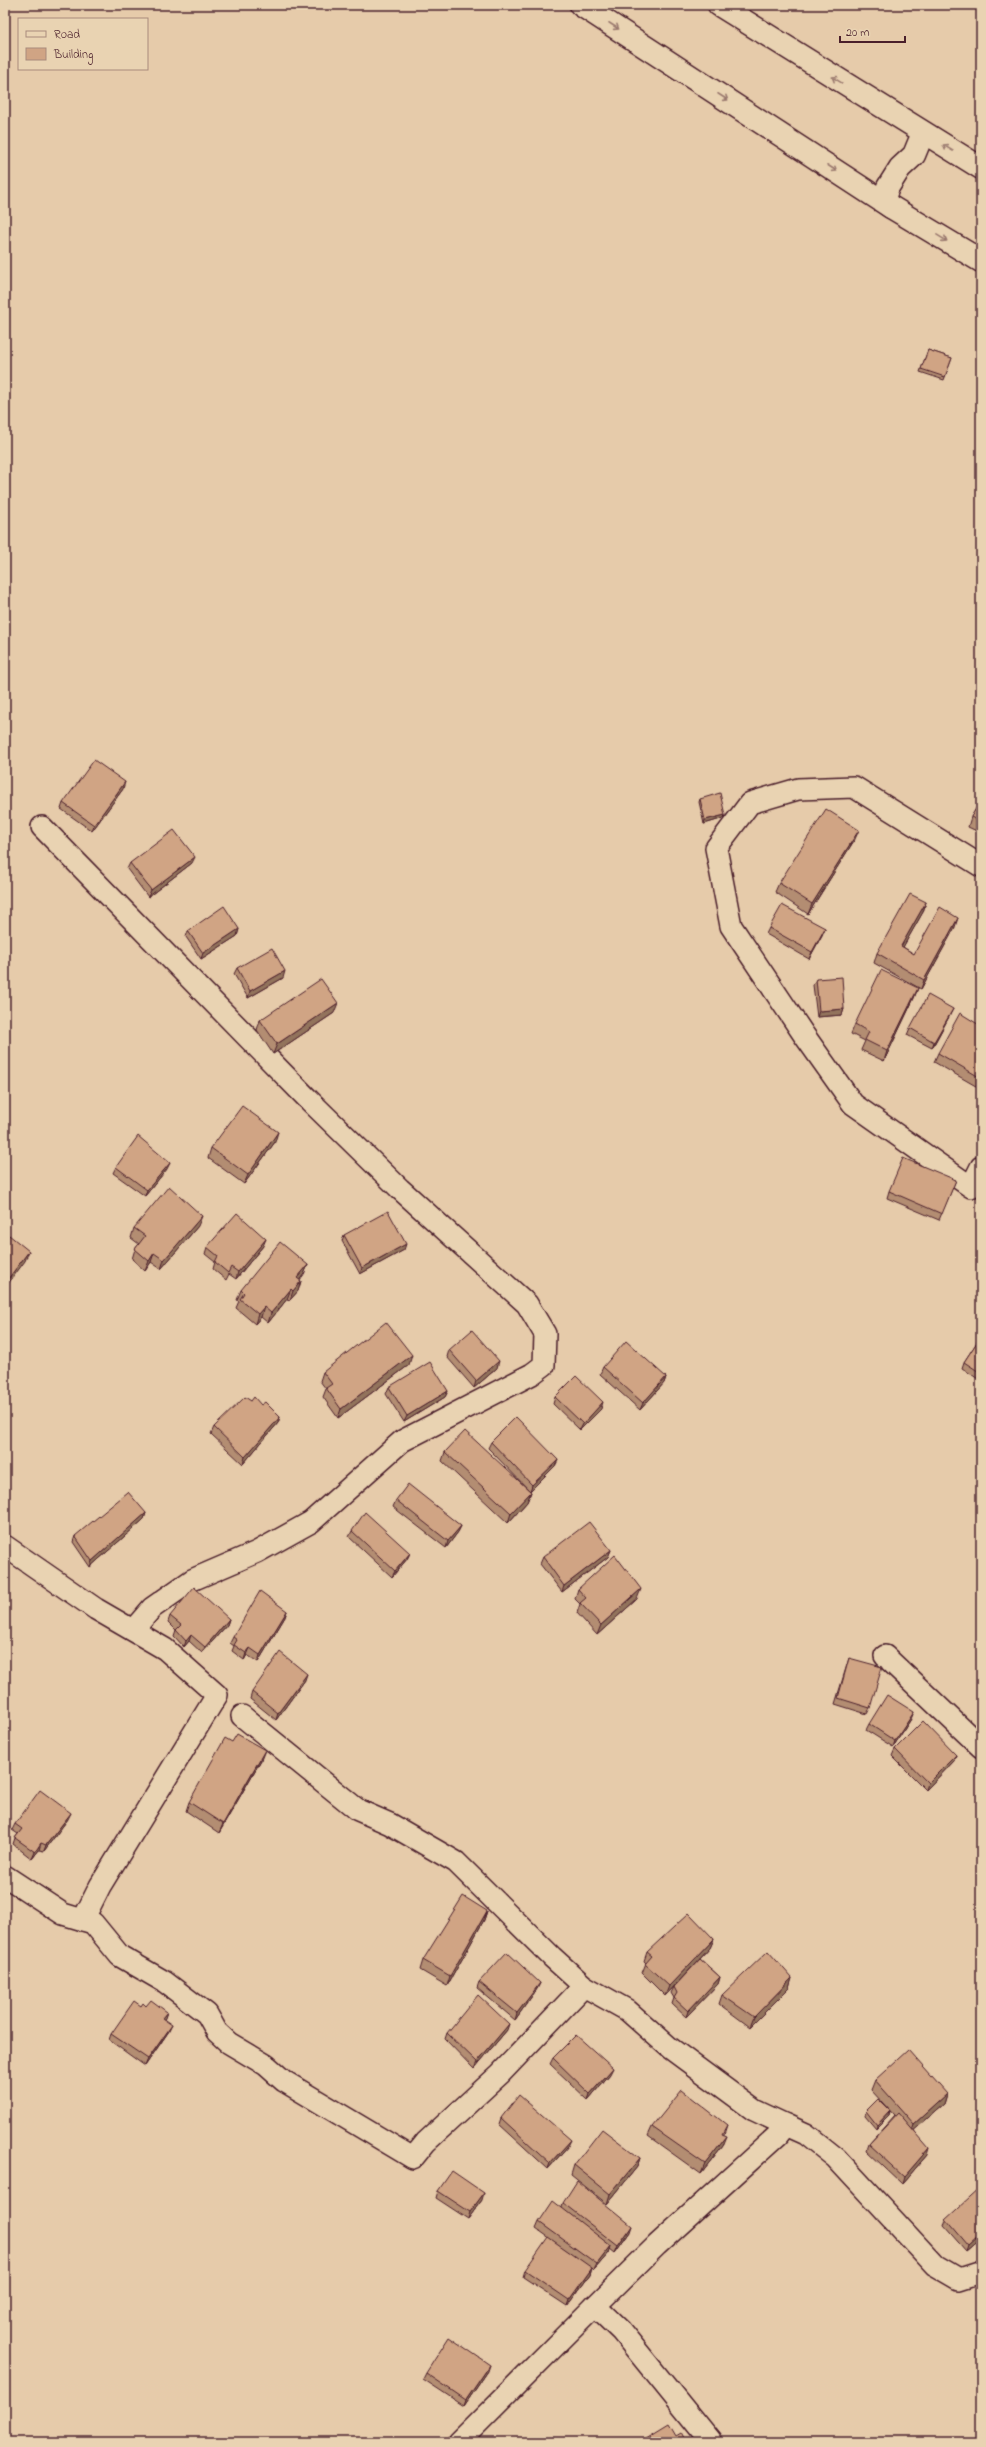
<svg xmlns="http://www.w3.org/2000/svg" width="986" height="2447" font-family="'Indie Flower',sans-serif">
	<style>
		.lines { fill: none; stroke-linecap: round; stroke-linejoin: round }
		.minor-casing { stroke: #4a1f2b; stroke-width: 24 }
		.trunk-casing { stroke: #4a1f2b; stroke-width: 25 }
		.minor { stroke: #e9d3b2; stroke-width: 21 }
		.trunk { stroke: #e9d3b2; stroke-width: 22 }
		.wall { fill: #b38d72; stroke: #4a1f2b }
		.shaded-wall { fill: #92735c; stroke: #4a1f2b }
		.building { fill: #d0a484; stroke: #4a1f2b }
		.oneway { stroke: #9a796e }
	</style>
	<rect width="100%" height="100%" fill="#e6cbaa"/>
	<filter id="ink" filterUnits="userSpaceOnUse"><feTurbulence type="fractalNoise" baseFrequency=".025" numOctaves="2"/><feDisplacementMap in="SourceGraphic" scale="8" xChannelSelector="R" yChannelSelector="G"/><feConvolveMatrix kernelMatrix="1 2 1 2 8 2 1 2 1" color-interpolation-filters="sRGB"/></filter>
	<g filter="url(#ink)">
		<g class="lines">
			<defs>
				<g id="minor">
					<path d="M42,827L308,1099L400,1189L527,1304L545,1334L544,1365L532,1374L402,1441L311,1522L257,1552L192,1580L152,1608L133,1630"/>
					<path d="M981,866L854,787L798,789L750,803L716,848L731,926L804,1035L853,1104L971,1187L981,1167"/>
					<path d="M5,1546L96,1609L165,1649L217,1695L100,1886L83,1920"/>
					<path d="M885,1656L981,1747"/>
					<path d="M242,1716L358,1810L390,1824L456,1862L552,1957L584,1986L627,2010L670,2048L754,2110L786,2125L778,2135L657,2245L595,2306"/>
					<path d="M5,1876L63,1914L93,1923L120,1956L165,1982L207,2014L217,2032L229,2043L266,2065L284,2081L413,2158L426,2142L500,2074L584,1986"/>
					<path d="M786,2125L806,2134L836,2158L935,2265L959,2279L981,2272"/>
					<path d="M459,2442L595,2306L621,2331L711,2442"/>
				</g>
				<g id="trunk">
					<path d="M581,5L891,207L981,261"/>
					<path d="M719,5L981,168"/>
					<path d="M891,207L883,201L888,187L900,168L914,155L923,133"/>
				</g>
			</defs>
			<use href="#minor" class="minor-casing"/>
			<use href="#trunk" class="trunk-casing"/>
			<use href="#minor" class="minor"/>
			<use href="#trunk" class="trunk"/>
		</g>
		<g class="wall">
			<path d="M928,350L952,358L944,380L920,372Z"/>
			<path d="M123,789L92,831L61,809L63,803Z"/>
			<path d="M700,799L724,818L704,824L699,802Z"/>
			<path d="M981,800V833L968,827L971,817Z"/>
			<path d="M855,839L808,914L775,892L779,883Z"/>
			<path d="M130,863H192L148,897L127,869Z"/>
			<path d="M926,902L923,912L903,947L914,954L955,927L921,989L874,963L877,953Z"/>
			<path d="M769,928H825L822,935L809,959L766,934Z"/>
			<path d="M239,929L237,936L201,959L186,937L188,931Z"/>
			<path d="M237,968L283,978L248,998L234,974Z"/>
			<path d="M816,979L844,1009L842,1015L817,1017L813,985Z"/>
			<path d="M918,988L914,998L884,1061L861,1050L865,1041L851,1034L855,1024Z"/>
			<path d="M334,1013L273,1054L257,1030L260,1020Z"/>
			<path d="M950,1015L932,1048L907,1035L910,1028Z"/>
			<path d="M981,1026V1089L934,1062L938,1053Z"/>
			<path d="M275,1142L244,1184L208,1158L211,1148Z"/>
			<path d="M116,1167L167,1169L145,1196L113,1173Z"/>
			<path d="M956,1180L939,1220L887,1198L889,1191Z"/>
			<path d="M198,1226L161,1269L151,1262L145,1271L132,1259L135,1249L139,1244L131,1238L134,1228Z"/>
			<path d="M344,1235L404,1250L360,1274L342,1241Z"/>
			<path d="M263,1246L236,1279L229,1274L226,1280L213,1269L215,1262L205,1254L207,1247Z"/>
			<path d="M308,1265L304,1274L300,1280L301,1281L298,1291L290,1300L287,1299L268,1323L261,1317L255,1324L236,1308L239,1301L237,1300L241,1290Z"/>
			<path d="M981,1336V1381L962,1368L964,1362Z"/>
			<path d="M449,1350L497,1368L474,1388L447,1357Z"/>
			<path d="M409,1365L338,1418L323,1397L326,1389L320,1381L323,1372Z"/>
			<path d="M603,1367L666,1377L664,1383L640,1410L600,1374Z"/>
			<path d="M389,1387L448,1391L445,1397L404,1422L386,1394Z"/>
			<path d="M555,1397L601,1409L580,1430L553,1404Z"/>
			<path d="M251,1401L280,1417L278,1423L243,1464L211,1434L214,1427Z"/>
			<path d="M491,1442L558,1460L555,1466L530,1491L488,1448Z"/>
			<path d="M445,1452L531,1492L527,1502L508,1523L442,1461Z"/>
			<path d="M396,1500L461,1526L458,1532L446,1548L393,1507Z"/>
			<path d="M146,1513L144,1519L90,1567L73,1542L75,1536Z"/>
			<path d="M352,1531L410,1553L407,1559L392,1577L349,1537Z"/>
			<path d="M611,1550L608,1557L562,1592L540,1564L543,1557Z"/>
			<path d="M578,1589L637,1599L597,1635L577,1613L580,1604L575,1599Z"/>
			<path d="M287,1611L285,1617L258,1662L247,1655L244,1660L232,1651L234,1646L230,1643L233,1637Z"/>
			<path d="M170,1616L229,1619L227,1625L202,1653L189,1641L184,1647L174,1636L176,1630L168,1622Z"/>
			<path d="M849,1658L870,1708L867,1714L835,1704Z"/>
			<path d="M305,1680L276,1720L250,1699L252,1692Z"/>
			<path d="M911,1719L893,1747L866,1730L869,1724Z"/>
			<path d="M895,1749L956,1755L954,1761L926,1790L892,1756Z"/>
			<path d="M261,1760L219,1833L186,1811L189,1802Z"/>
			<path d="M68,1819L44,1851L39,1850L32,1859L13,1844L15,1838L18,1834L12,1830L15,1824Z"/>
			<path d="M487,1911L484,1920L447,1986L420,1970L423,1960Z"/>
			<path d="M714,1939L710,1948L700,1959L720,1977L718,1984L686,2017L672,2004L674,1998L671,1993L674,1987L683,1977L665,1996L642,1973L646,1963L644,1961L647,1952Z"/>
			<path d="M792,1978L789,1988L750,2027L719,2004L722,1995Z"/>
			<path d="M479,1982L540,1983L537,1989L515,2020L477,1988Z"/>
			<path d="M141,2006H146L167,2012L164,2019L169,2031L145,2066L109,2040L111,2034Z"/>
			<path d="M507,2030L474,2069L445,2039L447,2033Z"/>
			<path d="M553,2058L610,2074L588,2100L550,2064Z"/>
			<path d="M875,2080L947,2094L944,2104L914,2130L927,2155L902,2184L866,2150L868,2144L894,2115L871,2090Z"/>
			<path d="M866,2111H890L889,2115L876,2128L865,2115Z"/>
			<path d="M501,2118L568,2146L548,2169L499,2124Z"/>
			<path d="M727,2125L724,2134L723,2146L701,2174L648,2136L652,2127Z"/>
			<path d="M640,2158L637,2167L607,2204L571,2175L574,2165Z"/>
			<path d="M438,2191L482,2200L468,2219L436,2198Z"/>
			<path d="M563,2203L630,2232L615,2253L610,2249L609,2253L594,2270L592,2268L590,2275L567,2306L523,2277L525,2270L567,2251L536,2229L539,2222L562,2208Z"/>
			<path d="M946,2219L981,2238L966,2251L944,2226Z"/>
			<path d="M488,2371L464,2406L423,2379L426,2373Z"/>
		</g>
		<g class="shaded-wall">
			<path d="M125,782L123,789L92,831L94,825Z"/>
			<path d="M725,815L724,818L704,824L705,820Z"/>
			<path d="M859,830L855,839L808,914L812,904Z"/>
			<path d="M195,857L192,863L148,897L151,890Z"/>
			<path d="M926,902L923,912L898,956L901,946Z"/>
			<path d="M958,918L955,927L921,989L924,980Z"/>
			<path d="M825,928L822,935L809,959L812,952Z"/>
			<path d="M239,929L237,936L201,959L203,953Z"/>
			<path d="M285,971L283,978L248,998L250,991Z"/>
			<path d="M918,988L914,998L884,1061L887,1051Z"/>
			<path d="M338,1003L334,1013L273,1054L277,1044Z"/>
			<path d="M844,1009L842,1015L817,1017L819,1011Z"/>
			<path d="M953,1009L950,1015L932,1048L934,1042Z"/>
			<path d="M278,1132L275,1142L244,1184L248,1175Z"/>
			<path d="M170,1163L167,1169L145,1196L147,1190Z"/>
			<path d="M202,1216L198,1226L161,1269L164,1260Z"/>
			<path d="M266,1239L263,1246L236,1279L238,1272Z"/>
			<path d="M406,1244L404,1250L360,1274L362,1268Z"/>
			<path d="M29,1251L25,1261L5,1288V1283Z"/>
			<path d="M154,1253L151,1262L145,1271L149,1261Z"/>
			<path d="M308,1265L304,1274L294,1287L297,1278Z"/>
			<path d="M301,1281L298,1291L290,1300L293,1291Z"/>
			<path d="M291,1289L287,1299L268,1323L271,1313Z"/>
			<path d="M264,1307L261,1317L255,1324L258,1314Z"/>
			<path d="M412,1355L409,1365L338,1418L341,1409Z"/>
			<path d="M499,1361L497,1368L474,1388L476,1381Z"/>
			<path d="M666,1377L664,1383L640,1410L643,1403Z"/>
			<path d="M448,1391L445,1397L404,1422L407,1416Z"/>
			<path d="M603,1402L601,1409L580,1430L583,1424Z"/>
			<path d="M280,1417L278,1423L243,1464L245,1457Z"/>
			<path d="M558,1460L555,1466L530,1491L532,1485Z"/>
			<path d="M531,1492L527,1502L508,1523L511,1513Z"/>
			<path d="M146,1513L144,1519L90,1567L92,1561Z"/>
			<path d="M461,1526L458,1532L446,1548L448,1541Z"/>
			<path d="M611,1550L608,1557L562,1592L564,1586Z"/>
			<path d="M410,1553L407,1559L392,1577L395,1571Z"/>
			<path d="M641,1589L637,1599L597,1635L601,1625Z"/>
			<path d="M287,1611L285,1617L258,1662L260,1655Z"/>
			<path d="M229,1619L227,1625L202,1653L205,1647Z"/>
			<path d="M191,1635L189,1641L184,1647L186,1641Z"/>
			<path d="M250,1648L247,1655L244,1660L246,1653Z"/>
			<path d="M307,1674L305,1680L276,1720L278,1713Z"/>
			<path d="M914,1712L911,1719L893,1747L895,1741Z"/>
			<path d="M265,1750L261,1760L219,1833L223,1824Z"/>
			<path d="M956,1755L954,1761L926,1790L928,1783Z"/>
			<path d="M71,1813L68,1819L44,1851L46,1845Z"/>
			<path d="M41,1843L39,1850L32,1859L35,1852Z"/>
			<path d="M487,1911L484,1920L447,1986L450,1976Z"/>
			<path d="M714,1939L710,1948L665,1996L669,1986Z"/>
			<path d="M720,1977L718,1984L686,2017L688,2011Z"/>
			<path d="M792,1978L789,1988L750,2027L754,2017Z"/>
			<path d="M540,1983L537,1989L515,2020L517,2013Z"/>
			<path d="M167,2012L165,2018L160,2025L162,2018Z"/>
			<path d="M509,2024L507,2030L474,2069L477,2062Z"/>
			<path d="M172,2025L169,2031L145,2066L148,2059Z"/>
			<path d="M613,2068L610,2074L588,2100L590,2094Z"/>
			<path d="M947,2094L944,2104L911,2133L914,2124Z"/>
			<path d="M890,2111L889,2115L876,2128L877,2125Z"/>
			<path d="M727,2136L723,2146L701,2174L705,2164Z"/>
			<path d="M571,2140L568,2146L548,2169L550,2163Z"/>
			<path d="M929,2148L927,2155L902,2184L904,2177Z"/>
			<path d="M640,2158L637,2167L607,2204L610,2194Z"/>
			<path d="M484,2193L482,2200L468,2219L470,2212Z"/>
			<path d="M632,2226L630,2232L615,2253L618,2246Z"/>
			<path d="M981,2233V2238L966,2251L968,2245Z"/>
			<path d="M611,2246L609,2253L594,2270L597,2264Z"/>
			<path d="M592,2268L590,2275L567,2306L569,2300Z"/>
			<path d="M490,2365L488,2371L464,2406L466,2400Z"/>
		</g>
		<g class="building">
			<path d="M928,350L952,358L945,377L921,369Z"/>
			<path d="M94,760L125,782L94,825L63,803Z"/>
			<path d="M720,793L725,815L705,820L700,799Z"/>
			<path d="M981,800V822L971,817Z"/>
			<path d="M826,809L859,830L812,904L779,883Z"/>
			<path d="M174,830L195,857L151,890L130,863Z"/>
			<path d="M910,894L926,902L901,946L914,954L940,907L958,918L924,980L877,953Z"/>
			<path d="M782,905L825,928L812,952L769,928Z"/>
			<path d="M224,906L239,929L203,953L188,931Z"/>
			<path d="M272,948L285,971L250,991L237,968Z"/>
			<path d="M881,970L918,988L887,1051L865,1040L869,1032L855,1024Z"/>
			<path d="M842,977L844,1009L819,1011L816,979Z"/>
			<path d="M321,979L338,1003L277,1044L260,1020Z"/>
			<path d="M928,995L953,1009L934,1042L910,1028Z"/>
			<path d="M960,1013L981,1026V1078L938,1053Z"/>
			<path d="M242,1106L278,1132L248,1175L211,1148Z"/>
			<path d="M138,1136L170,1163L147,1190L116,1167Z"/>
			<path d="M903,1158L956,1180L942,1214L889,1191Z"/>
			<path d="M169,1186L202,1216L164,1260L154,1253L149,1261L135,1249L145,1236L134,1228Z"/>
			<path d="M388,1211L406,1244L362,1268L344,1235Z"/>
			<path d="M237,1213L266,1239L238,1272L231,1267L228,1273L215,1262L218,1256L207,1247Z"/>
			<path d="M9,1235L29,1251L5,1283V1236L6,1237Z"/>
			<path d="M280,1242L308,1265L297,1278L301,1281L293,1291L291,1289L271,1313L264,1307L258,1314L240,1299L244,1293L241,1290Z"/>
			<path d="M386,1322L412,1355L341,1409L326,1388L332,1384L323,1372Z"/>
			<path d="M472,1330L499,1361L476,1381L449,1350Z"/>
			<path d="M981,1336V1373L964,1362Z"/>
			<path d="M626,1341L666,1377L643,1403L603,1367Z"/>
			<path d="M430,1362L448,1391L407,1416L389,1387Z"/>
			<path d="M576,1376L603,1402L583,1424L555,1397Z"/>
			<path d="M245,1397L251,1401L254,1397L261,1405L265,1402L280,1417L245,1457L214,1427Z"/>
			<path d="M516,1417L558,1460L532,1485L491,1442Z"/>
			<path d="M465,1431L531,1492L511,1513L445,1452Z"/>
			<path d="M408,1484L461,1526L448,1541L396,1500Z"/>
			<path d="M128,1492L146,1513L92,1561L75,1536Z"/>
			<path d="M365,1512L410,1553L395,1571L352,1531Z"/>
			<path d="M589,1522L611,1550L564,1586L543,1557Z"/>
			<path d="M615,1555L641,1589L601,1625L580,1603L586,1598L578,1589Z"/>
			<path d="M194,1587L229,1619L205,1647L191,1635L186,1641L176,1630L181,1625L170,1616Z"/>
			<path d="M260,1591L287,1611L260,1655L250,1648L246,1653L234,1645L237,1640L233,1637Z"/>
			<path d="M280,1652L307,1674L278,1713L252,1692Z"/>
			<path d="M849,1658L882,1667L870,1708L838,1698Z"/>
			<path d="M887,1695L914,1712L895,1741L869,1724Z"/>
			<path d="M923,1721L956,1755L928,1783L895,1749Z"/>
			<path d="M237,1734L265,1750L223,1824L189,1802L225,1738L232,1742Z"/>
			<path d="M40,1790L71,1813L46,1845L41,1843L35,1852L15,1838L22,1829L15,1824Z"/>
			<path d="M463,1896L487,1911L450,1976L423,1960Z"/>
			<path d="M689,1913L714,1939L669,1986L645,1964L652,1956L647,1952Z"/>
			<path d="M768,1951L792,1978L754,2017L722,1995Z"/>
			<path d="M507,1952L540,1983L517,2013L479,1982Z"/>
			<path d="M700,1959L720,1977L688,2011L674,1998L677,1993L674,1987Z"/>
			<path d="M478,1995L509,2024L477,2062L447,2033Z"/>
			<path d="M151,2000L167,2012L162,2018L172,2025L148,2059L111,2034L134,2001L141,2006L143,2003L146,2006Z"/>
			<path d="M576,2035L613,2068L590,2094L553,2058Z"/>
			<path d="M908,2050L947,2094L914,2124L875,2080Z"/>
			<path d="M682,2090L727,2125L722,2134L727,2136L705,2164L652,2127Z"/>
			<path d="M519,2095L571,2140L550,2163L501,2118Z"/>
			<path d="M878,2099L890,2111L877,2125L866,2111Z"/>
			<path d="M898,2112L929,2148L904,2177L868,2144Z"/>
			<path d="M602,2129L640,2158L610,2194L574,2165Z"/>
			<path d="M452,2171L484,2193L470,2212L438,2191Z"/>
			<path d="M577,2181L632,2226L618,2246L563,2203Z"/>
			<path d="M981,2187V2233L968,2245L946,2219Z"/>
			<path d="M553,2201L611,2246L597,2264L539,2222Z"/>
			<path d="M548,2237L592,2268L569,2300L525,2270Z"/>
			<path d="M449,2337L490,2365L466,2400L426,2373Z"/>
			<path d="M669,2423L676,2435L681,2432L686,2442H638Z"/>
		</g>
		<defs><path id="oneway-shaft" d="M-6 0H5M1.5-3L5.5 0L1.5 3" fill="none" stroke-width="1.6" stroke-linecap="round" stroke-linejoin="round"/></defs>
		<g class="oneway">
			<use href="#oneway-shaft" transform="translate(614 26) rotate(33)"/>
			<use href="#oneway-shaft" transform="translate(837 80) rotate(-148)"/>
			<use href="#oneway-shaft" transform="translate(723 97) rotate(33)"/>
			<use href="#oneway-shaft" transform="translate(948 148) rotate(-149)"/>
			<use href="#oneway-shaft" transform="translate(832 168) rotate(33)"/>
			<use href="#oneway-shaft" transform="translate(942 238) rotate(31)"/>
		</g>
	</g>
	<rect width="986" height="2447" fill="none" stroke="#e9d3b2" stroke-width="20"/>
	<rect x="10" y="10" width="966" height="2427" fill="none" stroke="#4a1f2b" stroke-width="1.5" filter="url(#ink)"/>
	<rect x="18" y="18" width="130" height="52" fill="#e9d3b2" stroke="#a98b7c"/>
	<rect x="26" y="31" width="20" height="6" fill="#e9d3b2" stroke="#a98b7c"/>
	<text x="54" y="38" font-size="12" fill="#4a1f2b">Road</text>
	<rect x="26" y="48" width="20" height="12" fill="#d0a484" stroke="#a98b7c"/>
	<text x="54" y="58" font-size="12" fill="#4a1f2b">Building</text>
	<path d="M840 36v6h65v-6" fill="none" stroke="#4a1f2b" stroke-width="2"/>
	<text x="846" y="36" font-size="12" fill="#4a1f2b" stroke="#e9d3b2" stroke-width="3" paint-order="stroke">20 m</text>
</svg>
